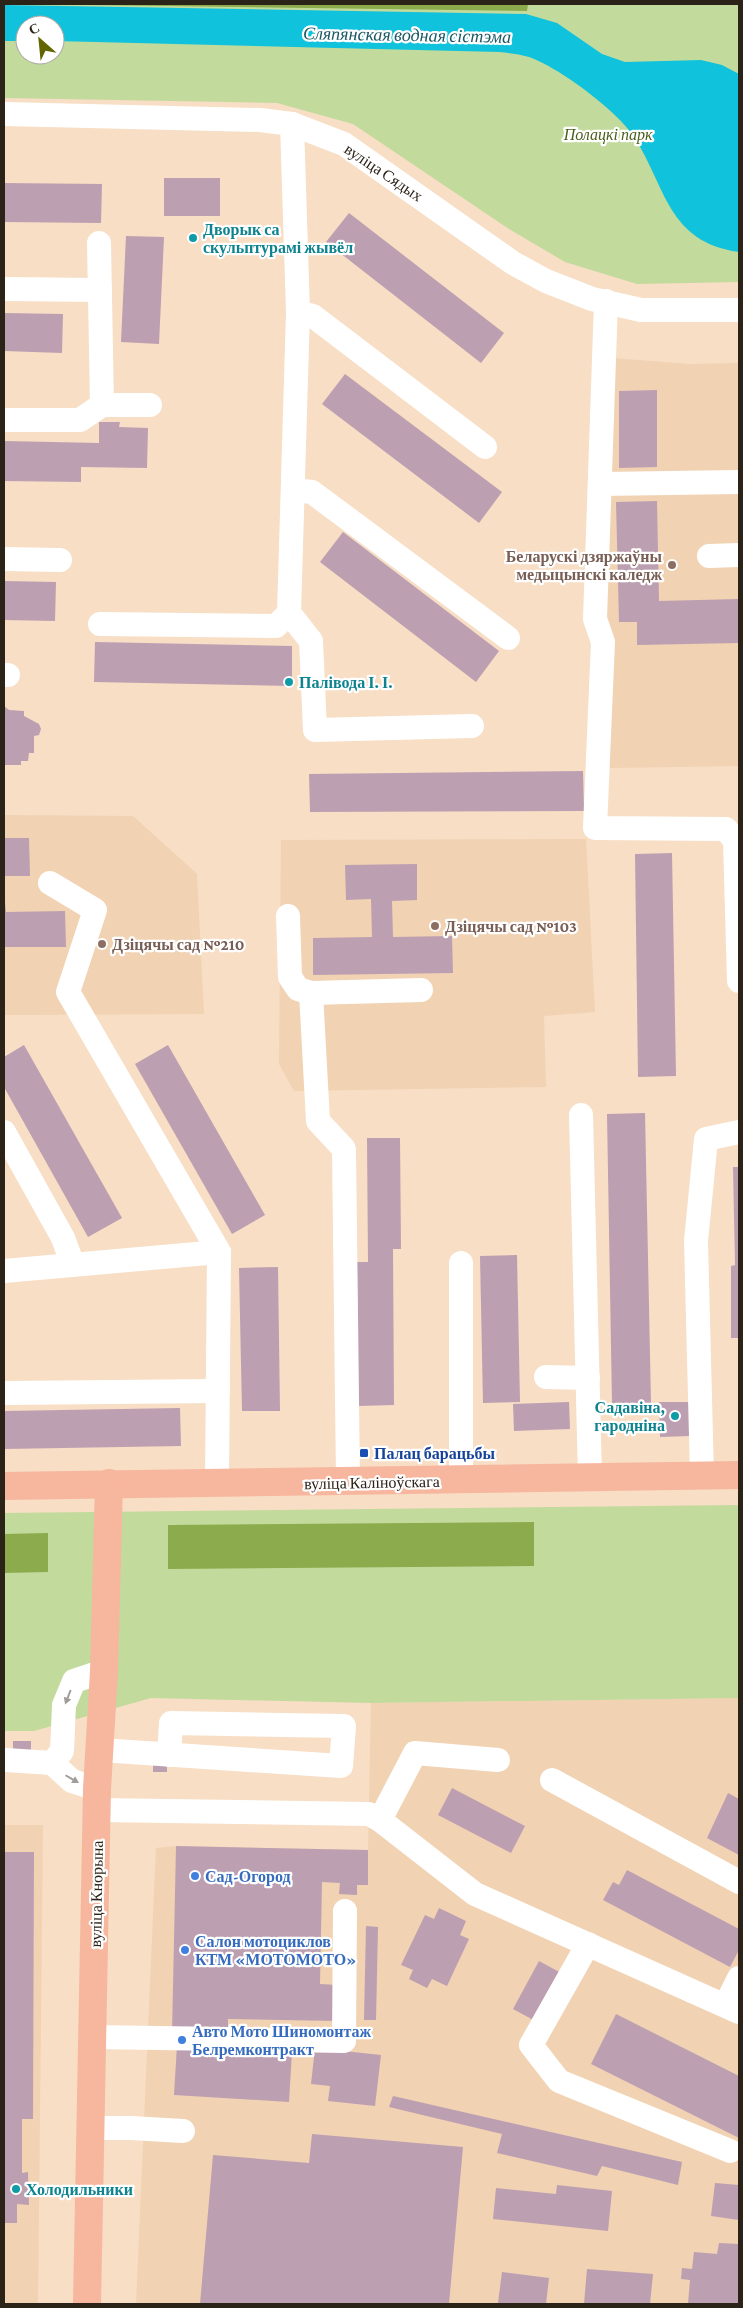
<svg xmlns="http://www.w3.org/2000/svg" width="743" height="2308" font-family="'Crimson Pro',serif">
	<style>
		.built { fill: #f1d2b3 }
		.green { fill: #c3da9d; fill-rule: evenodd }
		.forest { fill: #8cab4c }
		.water { fill: #10c2dc }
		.building { fill: #bd9fb2 }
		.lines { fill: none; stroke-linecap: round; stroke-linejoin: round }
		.minor { stroke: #fff; stroke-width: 24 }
		.major { stroke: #f7b69e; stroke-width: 28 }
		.oneway { fill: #a09c97 }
		.culture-dot { fill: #0f9aa8; stroke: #fff; stroke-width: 2 }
		.education-dot { fill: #8d6e63; stroke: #fff; stroke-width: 2 }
		.transit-dot { fill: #1a4fb4; stroke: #fff; stroke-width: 2 }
		.shop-dot { fill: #3f7fe0; stroke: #fff; stroke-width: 2 }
		.labels { text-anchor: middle; stroke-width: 4.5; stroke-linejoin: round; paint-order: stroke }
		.park-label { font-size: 16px; font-style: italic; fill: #4a5f1c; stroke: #fff }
		.street-label { font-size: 16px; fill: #2b2218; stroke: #fff }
		.culture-label { font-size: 16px; font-weight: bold; fill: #0d838f; stroke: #fff; text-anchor: start }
		.education-label { font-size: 16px; font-weight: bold; fill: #785e54; stroke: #fff; text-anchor: start }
		.transit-label { font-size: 16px; font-weight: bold; fill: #164399; stroke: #fff; text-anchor: start }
		.shop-label { font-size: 16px; font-weight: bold; fill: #366cbe; stroke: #fff; text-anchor: start }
		.water-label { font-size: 18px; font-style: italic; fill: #1c5964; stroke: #fff }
	</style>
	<rect width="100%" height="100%" fill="#f7dec4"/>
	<g class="built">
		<path d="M599,357L690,364L739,363V766L608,768Z"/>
		<path d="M4,815L133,816L197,874L204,1014L4,1015Z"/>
		<path d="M586,839L595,1012L544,1016L546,1087L294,1091L279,1064L281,840Z"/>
		<path d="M739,1698V2304H136L156,1848L176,1846L368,1850L371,1703Z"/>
		<path d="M4,1825H43L38,2304H4Z"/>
	</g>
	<g class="green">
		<path d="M4,4H739V282L637,284L565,262L509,229L353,124L277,103L4,98ZM25,25H55V55H25Z"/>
		<path d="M739,1505V1698L371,1703L151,1698L34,1731H4V1513Z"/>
	</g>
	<g class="forest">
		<path d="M14,4H528L527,11Z"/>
		<path d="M534,1522V1566L168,1569V1525Z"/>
		<path d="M48,1533V1572L4,1573V1534Z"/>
	</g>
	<path class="water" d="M4,5L526,14L557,23L602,54L625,62L701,60L722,65L739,74V252C667,242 666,186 634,137C618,111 558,67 529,57C519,54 509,53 499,52L55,41V25H25V41H4Z"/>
	<g class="building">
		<rect x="164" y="178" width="56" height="38"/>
		<path d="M4,183L102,184L101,223L4,222Z"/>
		<path d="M349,213L504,333L481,363L326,242Z"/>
		<path d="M126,236L164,237L159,344L121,342Z"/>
		<path d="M4,313L63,314L62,353L4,351Z"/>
		<path d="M345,374L502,492L479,523L322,404Z"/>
		<path d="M657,390V467L619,468V391Z"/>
		<path d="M99,422H120L119,427L148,428L147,468L81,467V482L4,481V441L99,443Z"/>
		<path d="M657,501L659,601L739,599V643L637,645V622H619L616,502Z"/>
		<path d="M343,532L499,651L476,682L320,562Z"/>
		<path d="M4,581L56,582L55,621L4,620Z"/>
		<path d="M95,642L292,646V686L94,682Z"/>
		<path d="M4,706L9,710L24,711V716L39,724L41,729L39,735L34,736V753H29L28,761H21V765H4Z"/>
		<path d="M583,771L584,811L310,812L309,774Z"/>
		<path d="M4,838H29L30,876H4Z"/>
		<path d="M672,853L676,1076L638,1077L635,854Z"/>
		<path d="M417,864V900L392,901L393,937L452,936L453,973L313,975V938L372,937L371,899L346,900L345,865Z"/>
		<path d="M4,902H5L6,912L65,911L66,947H4Z"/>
		<path d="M24,1045L122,1218L88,1237L4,1087V1057Z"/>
		<path d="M168,1045L265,1215L232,1234L135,1064Z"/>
		<path d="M645,1113L651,1403L612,1404L607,1114Z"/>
		<path d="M367,1138H400L401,1249H393L394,1405L358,1406L357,1262H368Z"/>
		<path d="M733,1167H739V1338H731V1266L735,1265Z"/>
		<path d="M517,1255L520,1402L483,1403L480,1256Z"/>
		<path d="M278,1267L280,1411H242L239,1268Z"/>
		<path d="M569,1402L570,1429L514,1431L513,1404Z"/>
		<path d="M659,1402H690L691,1436L660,1437Z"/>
		<path d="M180,1408L181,1446L4,1449V1411Z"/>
		<rect x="13" y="1741" width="18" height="13"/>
		<rect x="153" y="1760" width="14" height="12"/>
		<path d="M452,1788L525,1826L511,1853L438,1815Z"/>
		<path d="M728,1793L739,1799V1855L707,1838Z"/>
		<path d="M176,1846L368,1850V1885H357V1895L339,1894L340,1883L322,1882L320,1984L338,1985V2021L228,2019V2033H172Z"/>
		<path d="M4,1852H34L33,2119H22V2173L28,2172L29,2205L17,2204V2223H4Z"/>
		<path d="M627,1870L739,1929V1950L730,1967L603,1900L613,1882L619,1885Z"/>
		<path d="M439,1908L466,1921L460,1935L469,1939L447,1986L432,1979L427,1988L409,1979L413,1970L401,1965L425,1915L434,1919Z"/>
		<path d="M366,1926L378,1927L376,2020H364Z"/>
		<path d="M539,1961L563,1974L537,2022L513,2009Z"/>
		<path d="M616,2014L739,2076V2138L591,2064Z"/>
		<path d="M177,2045L292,2052L289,2102L174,2095Z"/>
		<path d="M315,2048L381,2055L375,2106L328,2101L330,2086L311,2084Z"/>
		<path d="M393,2096L682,2162L678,2185L602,2166L597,2176L497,2153L502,2134L389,2107Z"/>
		<path d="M312,2134L463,2147L449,2304H200L213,2155L309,2163Z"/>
		<path d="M715,2183L739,2185V2220L711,2216Z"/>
		<path d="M557,2185L612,2191L608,2231L493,2219L496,2188L556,2194Z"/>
		<path d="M719,2243L739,2244V2304H688L690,2280L681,2279L682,2268L692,2269L694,2252L717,2254Z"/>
		<path d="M587,2269L653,2274L650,2304H584Z"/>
		<path d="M502,2272L549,2278L546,2304L498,2303Z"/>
	</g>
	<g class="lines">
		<g class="minor">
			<path d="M4,114L260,120L292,124L344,144L513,263L546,281L592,299L641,310H739"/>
			<path d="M292,124L298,312L289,613L311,641L315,730L472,726"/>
			<path d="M99,243L102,405"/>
			<path d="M4,289L100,290"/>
			<path d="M606,301L595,619L603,642L595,828L726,829L735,841L739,981"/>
			<path d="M298,312L313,316L485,447"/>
			<path d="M4,420H80L102,405H150"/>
			<path d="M600,484L739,482"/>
			<path d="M293,490L312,492L508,638"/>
			<path d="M709,556L739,555"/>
			<path d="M4,559L60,560"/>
			<path d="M100,624L276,626L289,613"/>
			<path d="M4,675H8"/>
			<path d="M50,883L95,910L68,992L219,1252L217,1483"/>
			<path d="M288,916L290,977L298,989L311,993L421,990"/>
			<path d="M311,993L318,1121L344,1149L348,1482"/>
			<path d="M581,1115L590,1478"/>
			<path d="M4,1132L63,1238L73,1265"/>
			<path d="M461,1263V1480"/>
			<path d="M4,1271L219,1252"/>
			<path d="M546,1377L588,1378"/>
			<path d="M4,1393L218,1391"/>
			<path d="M702,1476L696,1241L706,1139L739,1132"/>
			<path d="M100,1750L341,1766L344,1726L171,1723L169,1755"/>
			<path d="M6,1760L52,1763L72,1781L97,1789"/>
			<path d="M52,1763L62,1751L64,1705L74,1681L104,1671"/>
			<path d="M552,1780L739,1882"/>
			<path d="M97,1810L369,1814L380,1820L475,1894L739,2012"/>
			<path d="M380,1820L415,1753L498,1760"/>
			<path d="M588,1944L531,2045L559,2081L730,2151"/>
			<path d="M726,2004L739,1978"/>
			<path d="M93,2037L344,2041L345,1911"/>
			<path d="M91,2128H131L183,2131"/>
		</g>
		<g class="major">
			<path d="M4,1486L739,1475"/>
			<path d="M87,2304L97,1789L104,1671L109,1483"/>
		</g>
	</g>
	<defs><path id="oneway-solid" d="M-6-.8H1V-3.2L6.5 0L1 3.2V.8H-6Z" transform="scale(1.25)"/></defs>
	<g class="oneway">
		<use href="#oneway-solid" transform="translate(68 1697) rotate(111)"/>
		<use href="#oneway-solid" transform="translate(72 1779) rotate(30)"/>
	</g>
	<g class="culture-dot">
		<circle cx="193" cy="238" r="5"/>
		<circle cx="289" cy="682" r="5"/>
		<circle cx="675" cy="1416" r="5"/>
		<circle cx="16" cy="2189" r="5"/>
	</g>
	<g class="education-dot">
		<circle cx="672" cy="565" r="5"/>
		<circle cx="435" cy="926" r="5"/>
		<circle cx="102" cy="944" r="5"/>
	</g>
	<rect class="transit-dot" x="359" y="1448" width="10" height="10" rx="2.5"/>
	<g class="shop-dot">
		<circle cx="195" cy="1876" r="5"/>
		<circle cx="185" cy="1950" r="5"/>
		<circle cx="182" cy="2040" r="5"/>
	</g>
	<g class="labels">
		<g class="park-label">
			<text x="608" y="140">Полацкі парк</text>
		</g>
		<g class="street-label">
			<text transform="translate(384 172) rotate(34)" y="6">вуліца Сядых</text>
			<text transform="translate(372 1482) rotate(-1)" y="6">вуліца Каліноўскага</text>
			<text transform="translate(96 1894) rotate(-89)" y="6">вуліца Кнорына</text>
		</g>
		<g class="culture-label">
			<text x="203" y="235">Дворык са<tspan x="203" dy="18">скульптурамі жывёл</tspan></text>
			<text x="299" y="688">Палівода І. І.</text>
			<text x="665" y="1413" text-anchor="end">Садавіна,<tspan x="665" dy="18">гародніна</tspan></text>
			<text x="26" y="2195">Холодильники</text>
		</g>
		<g class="education-label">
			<text x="662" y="562" text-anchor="end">Беларускі дзяржаўны<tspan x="662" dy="18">медыцынскі каледж</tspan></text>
			<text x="445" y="932">Дзіцячы сад №103</text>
			<text x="112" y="950">Дзіцячы сад №210</text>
		</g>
		<g class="transit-label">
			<text x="374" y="1459">Палац барацьбы</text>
		</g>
		<g class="shop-label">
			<text x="205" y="1882">Сад-Огород</text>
			<text x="195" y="1947">Салон мотоциклов<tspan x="195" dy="18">КТМ «МОТОМОТО»</tspan></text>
			<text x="192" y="2037">Авто Мото Шиномонтаж<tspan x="192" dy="18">Белремконтракт</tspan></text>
		</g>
		<g class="water-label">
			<text transform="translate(407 35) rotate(1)" y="6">Сляпянская водная сістэма</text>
		</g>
	</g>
	<rect width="743" height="2308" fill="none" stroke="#2b2218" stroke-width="10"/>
	<g transform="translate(40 40) rotate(333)"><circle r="24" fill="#ffffff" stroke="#aaa7a3"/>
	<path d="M0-4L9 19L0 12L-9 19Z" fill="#626500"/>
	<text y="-8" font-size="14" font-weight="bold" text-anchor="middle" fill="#2b2218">С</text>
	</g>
</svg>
